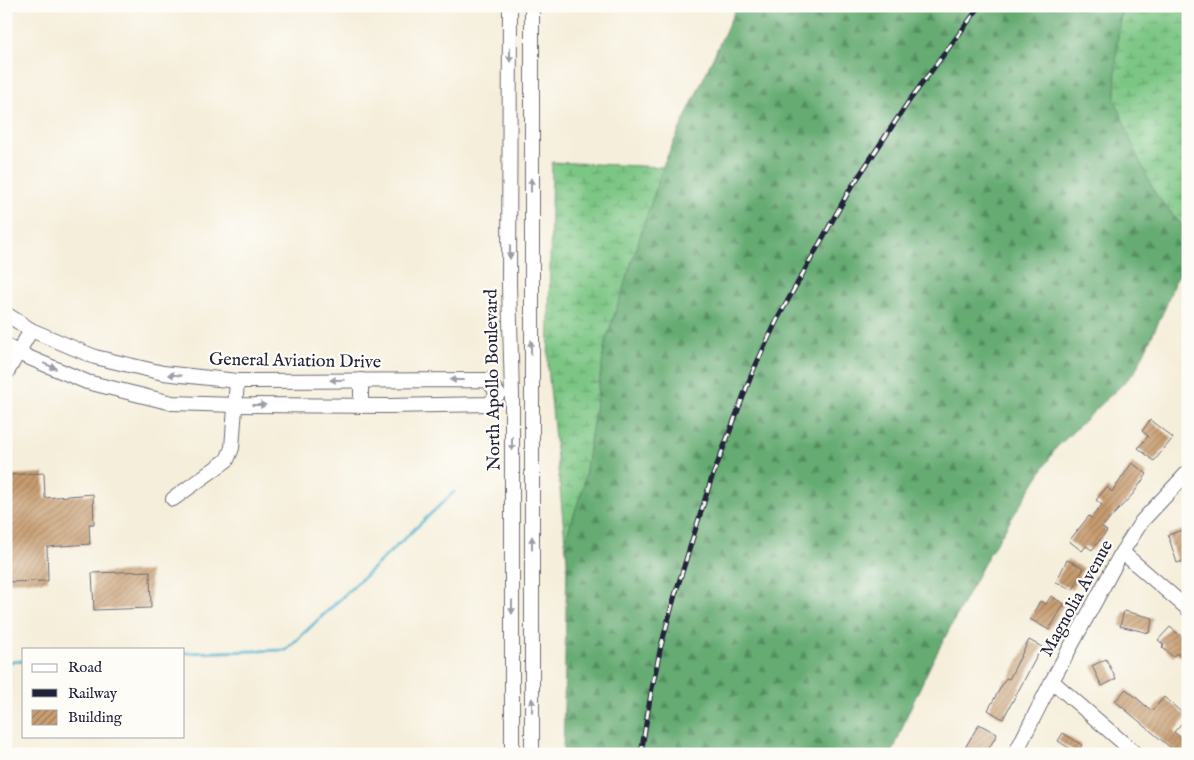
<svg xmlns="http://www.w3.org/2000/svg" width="1194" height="760" font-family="'IM FELL English',serif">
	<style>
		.forest { fill: url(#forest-firs); stroke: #446656 }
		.wetland { fill: url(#wetland-marsh); stroke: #4f7460 }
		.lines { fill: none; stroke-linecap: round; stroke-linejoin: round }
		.stream { stroke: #4aafca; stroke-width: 3 }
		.building { fill: url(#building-hatch) }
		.minor-casing { stroke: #6c6973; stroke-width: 16 }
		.minor { stroke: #fff; stroke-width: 14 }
		.rail-casing { stroke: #22223b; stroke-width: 5 }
		.rail { stroke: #fdfcf7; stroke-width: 3; stroke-dasharray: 9; stroke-linecap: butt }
		.oneway { fill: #9c9ca7 }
		.labels { text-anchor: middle; stroke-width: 4.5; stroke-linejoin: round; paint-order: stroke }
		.street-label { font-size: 18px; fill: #22223b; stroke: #fdfcf7 }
	</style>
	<defs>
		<pattern id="forest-firs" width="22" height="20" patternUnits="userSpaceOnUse" patternTransform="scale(1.25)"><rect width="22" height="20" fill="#65ab72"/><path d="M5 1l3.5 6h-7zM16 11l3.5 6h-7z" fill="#538b5f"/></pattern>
		<pattern id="wetland-marsh" width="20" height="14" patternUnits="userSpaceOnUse" patternTransform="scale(1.25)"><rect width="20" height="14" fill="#7cc684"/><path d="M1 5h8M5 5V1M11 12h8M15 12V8" fill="none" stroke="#65a06d"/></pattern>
		<pattern id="building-hatch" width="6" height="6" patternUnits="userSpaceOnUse" patternTransform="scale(1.25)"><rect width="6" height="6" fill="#c79c70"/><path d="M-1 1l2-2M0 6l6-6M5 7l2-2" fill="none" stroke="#a17f5d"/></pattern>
	</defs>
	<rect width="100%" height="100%" fill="#fdfcf7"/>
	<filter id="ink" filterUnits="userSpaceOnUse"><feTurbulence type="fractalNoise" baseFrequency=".02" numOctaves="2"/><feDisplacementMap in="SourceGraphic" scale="10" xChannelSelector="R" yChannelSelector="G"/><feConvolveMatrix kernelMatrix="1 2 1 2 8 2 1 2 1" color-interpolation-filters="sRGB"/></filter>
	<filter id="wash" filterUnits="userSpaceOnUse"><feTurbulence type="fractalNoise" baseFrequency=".0096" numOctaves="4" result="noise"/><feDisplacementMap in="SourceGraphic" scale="20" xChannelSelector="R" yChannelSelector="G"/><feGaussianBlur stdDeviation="1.12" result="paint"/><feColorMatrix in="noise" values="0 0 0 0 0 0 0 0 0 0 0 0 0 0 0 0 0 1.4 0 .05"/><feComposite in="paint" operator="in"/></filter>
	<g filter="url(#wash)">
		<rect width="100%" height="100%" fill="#f5eeda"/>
		<path class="forest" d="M737,6H1122L1117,45L1156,195L1181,224L1188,237V259L1174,283L1166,306L1135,372L1056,448L988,556L932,662L908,713L892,754H563L567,561L565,540L583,488L605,343L664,163Z"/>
		<g class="wetland">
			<path d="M1122,6H1188V237L1181,224L1156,195L1135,151L1115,99L1117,45Z"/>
			<path d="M552,162L663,167L605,343L583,488L565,540L548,368Z"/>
		</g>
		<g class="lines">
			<g class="stream">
				<path d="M184,653L286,650L454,492"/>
				<path d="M6,662L24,661"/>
			</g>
		</g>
		<g id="blocks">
			<g class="building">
				<path d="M1150,420L1173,438L1154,461L1138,448L1148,436L1142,431Z"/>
				<path d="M1132,463L1147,474L1133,494L1102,527L1107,531L1092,550L1086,546L1082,551L1069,541L1089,516L1091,518L1102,505L1096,500L1107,487L1112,492Z"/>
				<path d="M44,473L45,498L93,494L94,524H89L90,544L47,547L48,581L6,582V475Z"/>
				<path d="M1185,529L1188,537V559L1177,563L1168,535Z"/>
				<path d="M1067,560L1084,568L1073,590L1056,582Z"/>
				<path d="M150,571L151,608L94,610L92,573Z"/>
				<path d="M1051,596L1064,604L1049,630L1030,619L1040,601L1046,604Z"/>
				<path d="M1124,611L1153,618L1149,633L1120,626Z"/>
				<path d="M1170,627L1188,642V650L1182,657L1176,653L1173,657L1162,647L1164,645L1158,640Z"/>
				<path d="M1029,640L1042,647L1003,719L988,710L1006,678L1009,679Z"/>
				<path d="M1106,659L1116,679L1102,686L1092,666Z"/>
				<path d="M1126,689L1152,711L1164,697L1187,717L1174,732L1188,744V754H1178L1115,701Z"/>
				<path d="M979,724L997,734L986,754H975L965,748Z"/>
				<path d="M1063,733L1082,745L1077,753L1058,741Z"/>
			</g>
		</g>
	</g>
	<g filter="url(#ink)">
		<use href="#blocks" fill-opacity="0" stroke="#6c6973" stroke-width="1"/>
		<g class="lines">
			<defs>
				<g id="minor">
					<path d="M510,6L509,285L512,395V754"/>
					<path d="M6,314L31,330L95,357L163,373L237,381L488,380L498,394"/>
					<path d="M6,345L18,353L87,382L172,403L236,405L389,406L489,404L498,394"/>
					<path d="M6,374L31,330"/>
					<path d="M361,380V406"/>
					<path d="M173,499L227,460L232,448L237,381"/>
					<path d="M1122,552L1188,609"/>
					<path d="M1052,681L1136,754"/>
					<path d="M532,754V6"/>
					<path d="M1015,754L1052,681L1122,552L1142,521L1188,472"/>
				</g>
			</defs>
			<use href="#minor" class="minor-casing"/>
			<use href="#minor" class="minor"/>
			<defs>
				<path id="rail" d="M641,754L651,693L661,646L675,595L710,483L753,371L778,318L849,191L909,101L980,6"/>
			</defs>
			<use href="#rail" class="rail-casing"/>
			<use href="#rail" class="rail"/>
		</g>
		<defs><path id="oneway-solid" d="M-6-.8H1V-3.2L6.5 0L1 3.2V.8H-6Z" transform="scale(1.25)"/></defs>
		<g class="oneway">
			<use href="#oneway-solid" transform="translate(510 55) rotate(90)"/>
			<use href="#oneway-solid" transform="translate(531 185) rotate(-90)"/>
			<use href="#oneway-solid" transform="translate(510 252) rotate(90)"/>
			<use href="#oneway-solid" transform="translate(531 347) rotate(-90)"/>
			<use href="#oneway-solid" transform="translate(50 366) rotate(23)"/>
			<use href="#oneway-solid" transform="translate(175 375) rotate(-174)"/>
			<use href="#oneway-solid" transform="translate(337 380) rotate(179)"/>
			<use href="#oneway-solid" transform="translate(457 380) rotate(-180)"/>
			<use href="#oneway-solid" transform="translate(259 405)"/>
			<use href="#oneway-solid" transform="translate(512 444) rotate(90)"/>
			<use href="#oneway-solid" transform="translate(532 543) rotate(-90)"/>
			<use href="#oneway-solid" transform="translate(512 607) rotate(90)"/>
			<use href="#oneway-solid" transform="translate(532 705) rotate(-90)"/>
		</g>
	</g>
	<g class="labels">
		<g class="street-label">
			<text transform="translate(295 360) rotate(1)" y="6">General Aviation Drive</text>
			<text transform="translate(492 380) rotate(-91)" y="6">North Apollo Boulevard</text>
			<text transform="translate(1076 598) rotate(-61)" y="6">Magnolia Avenue</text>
		</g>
	</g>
	<rect width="1194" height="760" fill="none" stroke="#fdfcf7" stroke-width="25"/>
	<rect x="22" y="648" width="162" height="90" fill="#fdfcf7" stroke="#a5a5ac"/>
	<rect x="32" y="664" width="25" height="8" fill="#ffffff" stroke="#a5a5ac"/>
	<text x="68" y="672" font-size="15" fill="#22223b">Road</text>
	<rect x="32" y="689" width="25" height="8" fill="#22223b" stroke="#a5a5ac"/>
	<text x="68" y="698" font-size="15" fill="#22223b">Railway</text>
	<rect x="32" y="710" width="25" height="15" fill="url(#building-hatch)" stroke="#a5a5ac"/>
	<text x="68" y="722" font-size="15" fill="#22223b">Building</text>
</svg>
